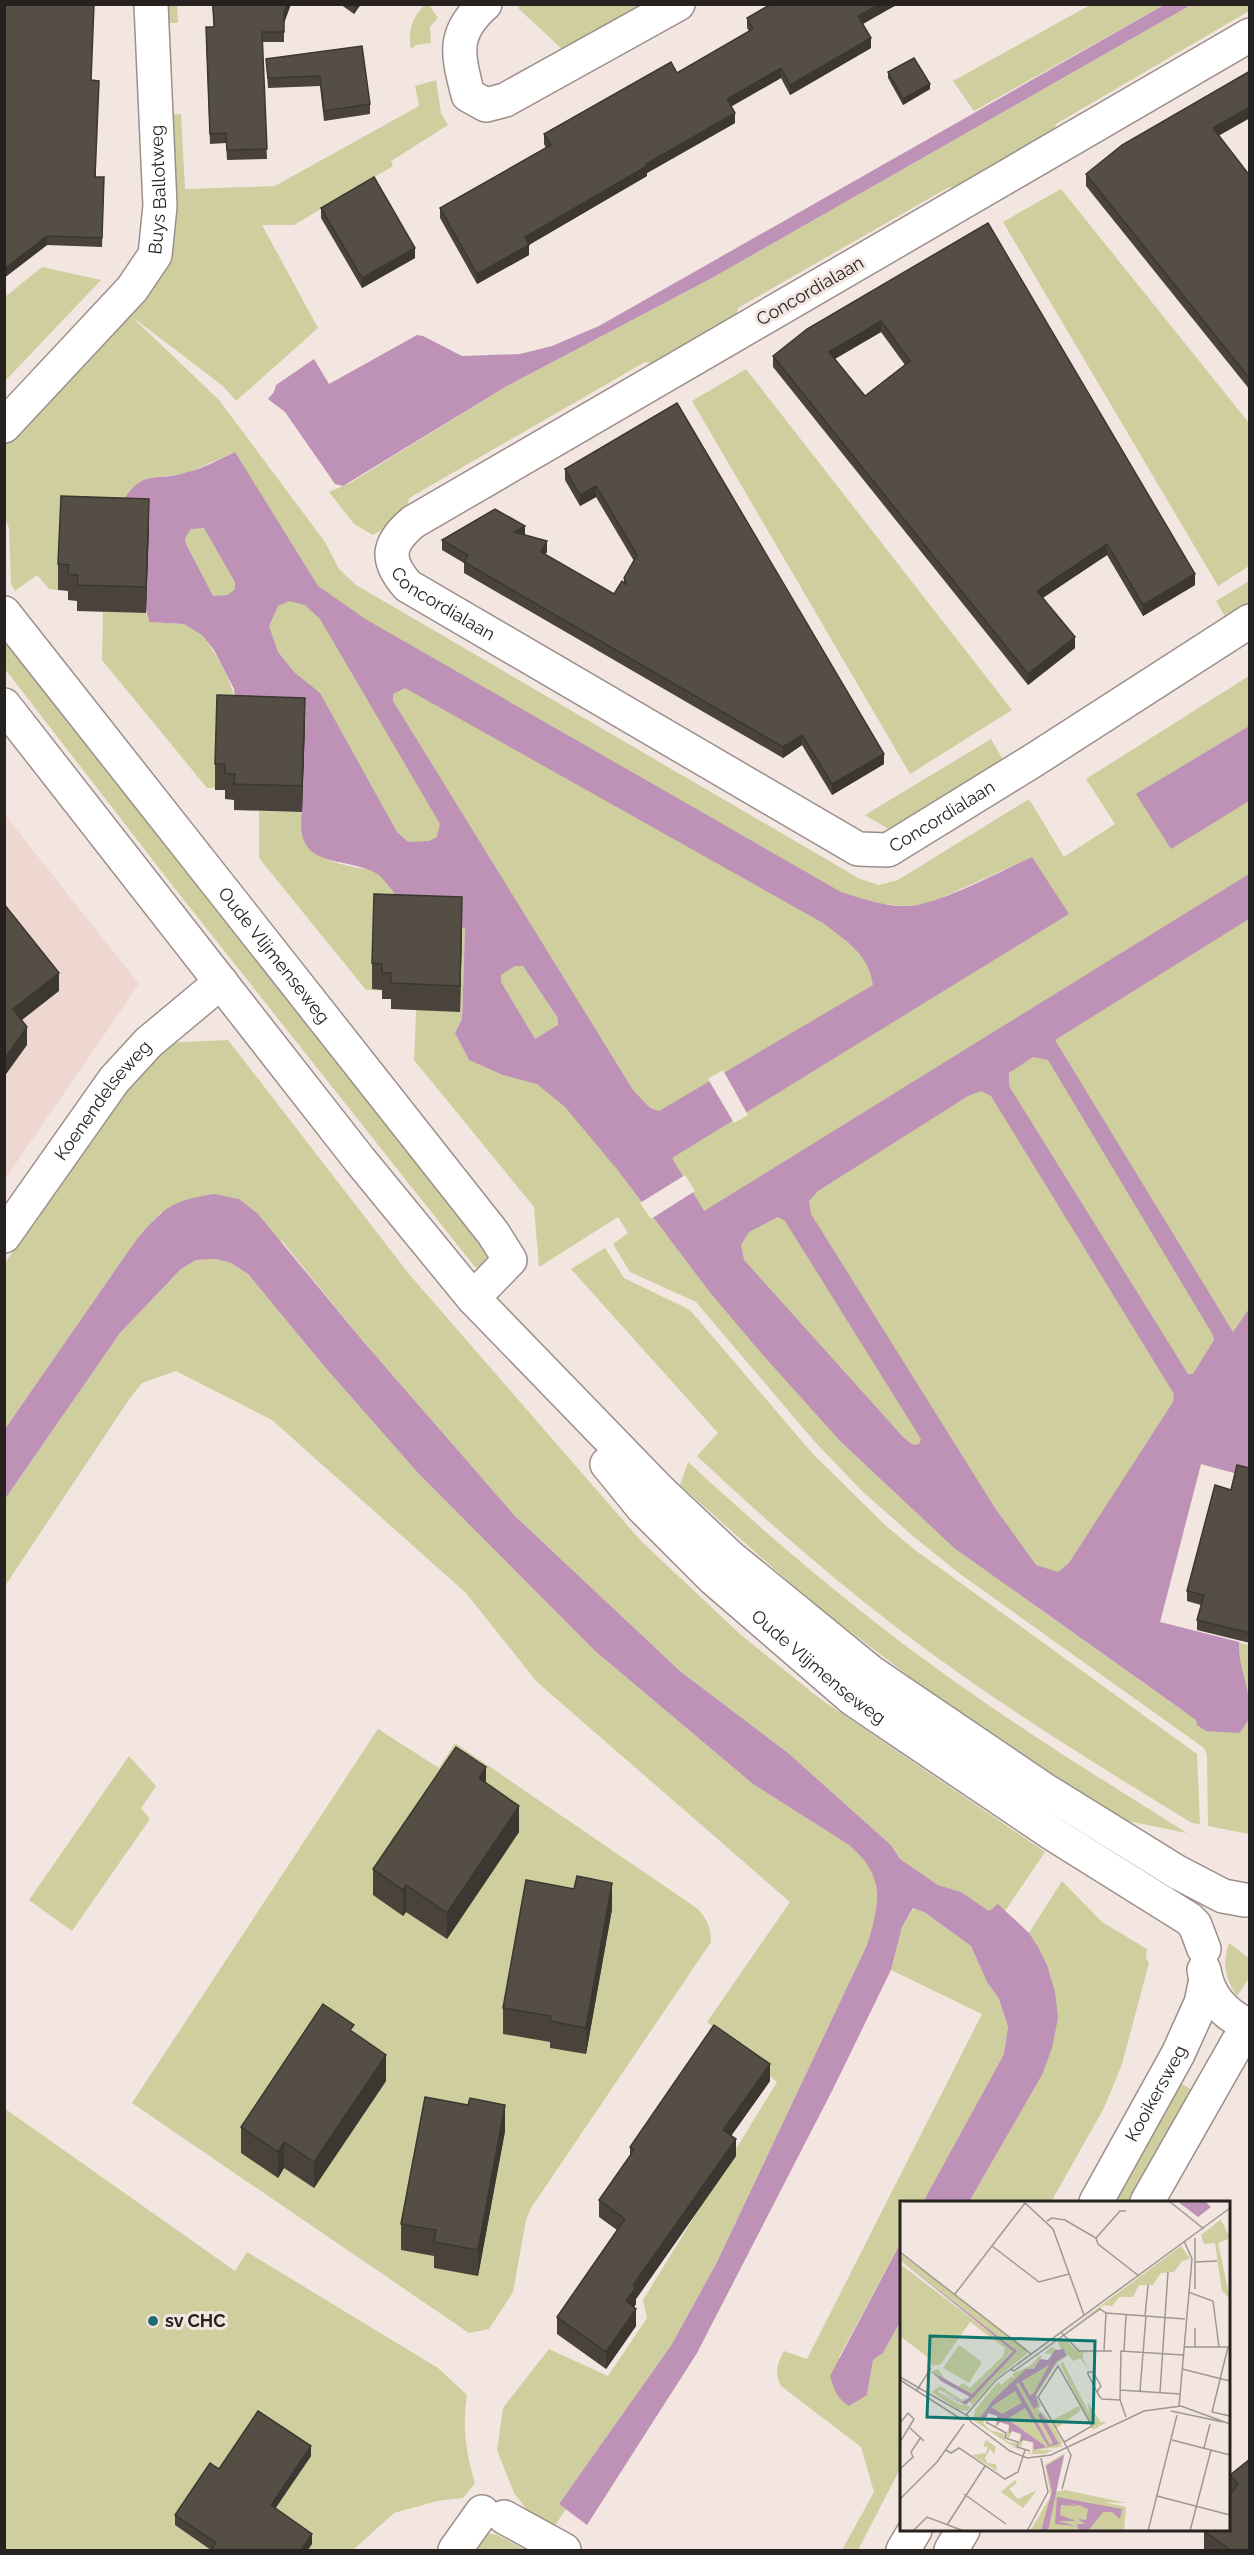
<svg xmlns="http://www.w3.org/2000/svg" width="1254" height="2555" font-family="Raleway,sans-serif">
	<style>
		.built { fill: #eed7d0 }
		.green { fill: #cfce9e; fill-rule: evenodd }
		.water { fill: #be92b6; fill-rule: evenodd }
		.pier { fill: #f3e5e0 }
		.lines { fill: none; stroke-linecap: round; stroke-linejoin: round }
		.street-casing { stroke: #9c8f8b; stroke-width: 36 }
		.secondary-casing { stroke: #9c8f8b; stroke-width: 36 }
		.street { stroke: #fff; stroke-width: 33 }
		.secondary { stroke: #fff; stroke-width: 33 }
		.wall { fill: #49433b; fill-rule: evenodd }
		.shaded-wall { fill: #3c3730 }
		.building { fill: #554e45; stroke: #3c3730; stroke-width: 1.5; fill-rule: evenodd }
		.poi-dot { fill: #1f6a73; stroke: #f3e5e0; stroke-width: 2 }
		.labels { text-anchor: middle; stroke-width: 6; stroke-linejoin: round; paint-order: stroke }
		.street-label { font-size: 18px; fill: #272220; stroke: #f3e5e0 }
		.poi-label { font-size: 18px; font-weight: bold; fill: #272220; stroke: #f3e5e0; text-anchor: start }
		.inset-road { fill: none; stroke: #a19793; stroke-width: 1.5 }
		.view { fill: #0f766e; fill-opacity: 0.15; stroke: #0f766e; stroke-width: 3 }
		.inset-edge { fill: none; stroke: #272220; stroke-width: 3 }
	</style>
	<rect width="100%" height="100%" fill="#f3e5e0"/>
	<path class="built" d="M5,815L139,984L5,1179Z"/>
	<g class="green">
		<path d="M425,4L429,5L438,18L430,27L431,43L416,45L411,49C408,29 412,19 425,4Z"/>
		<path d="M161,5H177L178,23H162Z"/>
		<path d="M518,5H657L575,51L562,49L519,9Z"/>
		<path d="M1090,5H1164L974,111L953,81Z"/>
		<path d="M1191,5H1249V11L1056,124L1052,142L967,190L949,187L738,308L734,326L663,367L645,362L409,498L406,515L373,535L354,524L329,492L350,483L507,386L712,278Z"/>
		<path d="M436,80L441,113L448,125L391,161L393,166L294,225H262L318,328L236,401L223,386L131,316L219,400L325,542L339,569L356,585L860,879L879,885L898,880L1029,799L1064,857L1115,824L1086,779L1249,676V726L1137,794L1144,806L1249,739V1477L1201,1464L1160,1622L1249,1645V1834L1208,1826L1207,1755L1204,1748L960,1574L914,1537L862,1491L815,1442L696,1302L630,1272L613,1244L628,1233L618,1217L539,1267L534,1207L414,1060L417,992L366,990L259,858V811L302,812C296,856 329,862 363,869L329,715L202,635C219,657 239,692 237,721C236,737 221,771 215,788H207L102,660L103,612L146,613L149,622L183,624L175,505L235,452L187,473L145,479L121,504L58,590L49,589L37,575L15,591L11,584L9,528L5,518L4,443L129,313L153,249L164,115L181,114L185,189L275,186L419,106L415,86ZM1032,857L966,920L890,918L856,897L872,903L907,906L930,903ZM399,899L498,921L469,1060L455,1033L462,1019L465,928L399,925ZM624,1151L1081,1622L1187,1714L954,1548L841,1442L708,1290L616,1168Z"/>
		<path d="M1061,189L1249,423V566L1218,586L1003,222Z"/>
		<path d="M42,267L101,280L5,381V297Z"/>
		<path d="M746,369L1012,710L910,774L692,401Z"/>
		<path d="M1249,581V613L1230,625L1216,601Z"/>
		<path d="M4,631L490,1245L491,1262L483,1267H475L176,890L5,669Z"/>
		<path d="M991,739L1005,763L892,831L865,815Z"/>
		<path d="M228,1040L409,1274L641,1541L741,1635L819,1698L1045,1852L1005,1911L998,1905L989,1911L961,1892L938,1885L900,1859L891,1845L788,1753L680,1671L515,1516L362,1340L282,1241L161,1212L136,1240L5,1429V1263L160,1043Z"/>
		<path d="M605,1248L624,1278L690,1310L812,1453L885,1525L915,1550L1197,1754L1200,1824L1192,1823C1092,1762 993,1701 900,1630C829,1576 762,1517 697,1456L718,1433L571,1269Z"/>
		<path d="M216,1259L231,1263L248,1274L324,1366L418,1473L595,1651L753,1784L849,1845L864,1857L875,1879L878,1909L867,1945L717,2262L672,2344L559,2504L566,2509L554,2527L528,2511L514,2493L497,2450L503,2408L549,2349L608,2376L647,2318L643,2300L777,2082L707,2022L790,1902L537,1682L466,1593L272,1420L176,1371L142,1383L130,1398L5,1586V1499L120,1333L181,1269L196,1260Z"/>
		<path d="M688,1462C764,1532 842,1599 925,1660C1009,1722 1098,1777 1187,1833L1123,1820L944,1703L809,1600L680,1485Z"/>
		<path d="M378,1729L439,1768L455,1743L698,1909C707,1920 711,1927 711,1942L531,2208L526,2220L513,2292L489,2329L469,2333L132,2103Z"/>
		<path d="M129,1756L156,1786L141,1808L150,1819L72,1931L29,1900Z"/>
		<path d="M1062,1881L1102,1922L1147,1949L1146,1959L1149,1963L1122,2064L1104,2108L1051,2202H969L1042,2075L1037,1945L1029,1933Z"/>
		<path d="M914,1908L924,1912L971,1946L987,1982L999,1999L1008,2027L1004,2054L923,2202H902L901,2242L839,2357L867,2395L873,2360L883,2353L901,2320V2467L858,2550H842L874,2492L861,2447L781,2386C774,2372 777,2365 784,2351L807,2359L982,2014L891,1970L902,1927Z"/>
		<path d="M1229,1943L1249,1958V1978L1237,1996C1225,1978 1222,1963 1229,1943Z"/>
		<path d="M1175,2080L1199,2094L1137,2202H1110Z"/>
		<path d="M4,2108L235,2271L247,2252L438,2368L467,2395C462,2425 466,2454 475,2483L463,2498L437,2501L394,2513L353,2550H5Z"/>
		<path d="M479,2532L498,2535L525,2550H466Z"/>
	</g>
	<g class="water">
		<path d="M1164,5H1191L712,278L507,386L343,486L335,484L285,412L268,399L274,392L276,385L314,359L329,384L417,335L423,336L462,356L520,354L552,346L599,326Z"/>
		<path d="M235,452L318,586L367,620L841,892C863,899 885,907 908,906C941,904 1000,871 1032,857L1069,914L672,1158L704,1211L1249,874V919L1055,1040L1233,1332L1249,1309V1477L1201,1464L1160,1622L1239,1642C1237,1667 1253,1692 1249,1717C1248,1722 1243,1728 1240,1733L1206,1731L1197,1725L1196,1720L954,1548L841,1442L762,1354L708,1290L616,1168L565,1107L537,1084L503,1075L469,1060L455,1033L462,1019L465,928L399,925V899C392,891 383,876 374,872C340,856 294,869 302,812L238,722L234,689L214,650L202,635L184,624L149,622L121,504C144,467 152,483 188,472C204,468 220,459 235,452ZM204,528L235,582V589L228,595L213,596L186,544L185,538L191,529ZM289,601L305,605L320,619L440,824L437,837L429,841L408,842L397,832L320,693L294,672L278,652L269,626L278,606ZM405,688L823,923C846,941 869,954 873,985L659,1111L650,1108L633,1090L393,701V694ZM515,966H523L558,1018V1025L535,1039L501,982V975ZM1033,1057L1048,1060L1213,1335L1214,1340L1193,1374H1188L1009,1086V1073ZM981,1091L991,1096L1174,1394L1173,1402L1069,1563L1058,1572L1036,1565L995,1508L811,1214L809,1201L818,1191L968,1096ZM778,1217L785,1221L921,1439L919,1444L913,1445L903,1437L744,1260L741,1245L749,1232Z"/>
		<path d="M1249,726V801L1171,849L1136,794Z"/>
		<path d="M214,1194L239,1199L258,1214L362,1340L515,1516L680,1671L788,1753L891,1845L900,1859L938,1885L961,1892L989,1911L998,1904L1029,1933L1037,1945L1047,1965L1055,1992L1058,2018L1052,2048L1042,2075L969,2202H923L1004,2054L1008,2027L999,1999L987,1982L971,1946L924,1912L913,1908L902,1927L891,1970L832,2091L697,2353L587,2525L559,2504L672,2344L717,2262L867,1945C880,1903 886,1876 849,1845L753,1784L595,1651L418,1473L324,1366L248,1274L231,1263L216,1259L196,1260L181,1269L120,1333L5,1499V1429L136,1240C165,1207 170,1201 214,1194Z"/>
		<path d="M901,2242V2320L883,2353L873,2360L867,2395L849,2406C837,2398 834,2390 830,2376Z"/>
	</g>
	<g class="pier">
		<path d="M723,1070L748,1115L734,1123L708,1079Z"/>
		<path d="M685,1175L695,1191L651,1219L640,1203Z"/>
	</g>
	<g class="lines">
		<defs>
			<g id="street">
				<path d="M485,4C451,34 458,55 468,95L486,105L505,100L678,4"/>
				<path id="s1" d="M1250,35L413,522C387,544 385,560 408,586L858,849L888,850L1034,760L1250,621"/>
				<path id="s2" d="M4,426L132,289L155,255L160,206L151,4"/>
				<path id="s3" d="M4,613L493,1233L510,1260L473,1298"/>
				<path id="s4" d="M4,1236L114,1080L149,1042L221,982"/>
				<path d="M504,2517L564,2550"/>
				<path d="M455,2550L482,2512"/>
			</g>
			<g id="secondary">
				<path d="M4,705L359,1159L473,1298L659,1490L730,1557L872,1673L1043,1789L1177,1872L1223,1896L1245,1900"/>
				<path id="s5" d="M607,1464L642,1507L714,1579L853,1699L1053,1834L1189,1919L1195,1925L1204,1949"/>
				<path d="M1204,1970C1208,1997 1225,2015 1250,2026"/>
				<path id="s6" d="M1096,2202L1178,2054L1201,2003L1206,1979"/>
				<path d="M1147,2202L1238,2042L1250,2033"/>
				<path d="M903,2550L915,2530"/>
				<path d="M951,2550L963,2530"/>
			</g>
		</defs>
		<use href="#street" class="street-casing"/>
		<use href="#secondary" class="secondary-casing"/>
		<use href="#street" class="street"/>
		<use href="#secondary" class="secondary"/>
	</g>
	<g class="wall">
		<path d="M4,4L91,80L96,177H104L102,247L47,245L4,278Z"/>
		<path d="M212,4H291L284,23V42H262L267,159L227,160L226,143L210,144L206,37L214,27Z"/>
		<path d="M340,4H361L354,14Z"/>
		<path d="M898,4L863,24L871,48L790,95L781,78L731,106L735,123L647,173V176L529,245V255L477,284L440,218V208L546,148L544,144V134L677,73L749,31L747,28V18Z"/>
		<path d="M362,46L370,104V114L324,121L320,86L268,88L266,59Z"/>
		<path d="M888,72L930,89L903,105L888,78Z"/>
		<path d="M1219,136L1250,176V390L1086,186V174Z"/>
		<path d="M321,208L415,258L362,288L321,218Z"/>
		<path d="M988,223L1195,585L1143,616L1107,555L1043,598L1075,648L1028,685L773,367V356ZM881,332L905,365L865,396L835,359Z"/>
		<path d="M677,403L884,764L832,795L802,745L783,758L464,573V563L442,550V540L525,536L547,552L545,554L614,594L624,583V578L634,561L596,497L580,506L565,480V469Z"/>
		<path d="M149,525L146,613L77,611V601L68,600V591L58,590V564Z"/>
		<path d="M305,724L302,812L234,810V800L225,799V790H215V764Z"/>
		<path d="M462,924L460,1012L391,1009V999H382V990L372,989V963Z"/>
		<path d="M1250,1468V1643L1197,1630V1620L1201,1605L1187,1601V1591L1231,1490Z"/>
		<path d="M486,1784L519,1832L447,1939L406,1912L403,1916L373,1895V1869Z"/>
		<path d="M574,1889L612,1909L586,2054L550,2048V2042L503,2034V2008Z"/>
		<path d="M354,2033L386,2081L314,2188L284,2168L278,2178L241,2153V2127Z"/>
		<path d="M770,2081L731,2136L736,2156L636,2299V2304L634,2307L636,2326L606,2369L557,2334V2317L617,2230L599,2217V2200L630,2156V2147Z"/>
		<path d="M468,2105L505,2131L478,2276L434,2268V2256L401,2250V2224Z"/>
		<path d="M311,2456L275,2508L312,2544L211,2550L175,2525V2515L219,2469Z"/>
		<path d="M1250,2459V2550H1204V2531L1231,2494L1230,2475Z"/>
	</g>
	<g class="shaded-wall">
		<path d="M287,4H291L284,23V12Z"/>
		<path d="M354,4H361L354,14Z"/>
		<path d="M880,4H898L858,26V16Z"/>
		<path d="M871,38V48L790,95V85Z"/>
		<path d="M781,68V78L727,109V99Z"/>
		<path d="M930,84V89L903,105V99Z"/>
		<path d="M1250,107V118L1213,139V128Z"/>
		<path d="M735,113V123L647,173V176L525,247V237L646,164Z"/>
		<path d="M47,236V245L4,278V269Z"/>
		<path d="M529,245V255L477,284V274Z"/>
		<path d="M415,248V258L362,288V278Z"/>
		<path d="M881,321V332L829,362V352Z"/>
		<path d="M596,486V497L580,506V495Z"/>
		<path d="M149,499V525L146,613V587Z"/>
		<path d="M525,526V537L514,532Z"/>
		<path d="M547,541V552L541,562V552Z"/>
		<path d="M1107,544V555L1037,601V591Z"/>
		<path d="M1195,574V585L1143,616V605Z"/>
		<path d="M1075,637V648L1028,685V674Z"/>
		<path d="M305,698V724L302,812V786Z"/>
		<path d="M802,735V745L783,758V747Z"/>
		<path d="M884,754V764L832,795V784Z"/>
		<path d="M462,897V924L460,1012V986Z"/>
		<path d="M59,973V991L13,1027V1009Z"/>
		<path d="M27,1027V1045L4,1077V1059Z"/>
		<path d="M486,1767V1793L479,1778Z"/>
		<path d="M519,1806V1832L447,1939V1913Z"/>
		<path d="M612,1883V1909L586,2054V2028Z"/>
		<path d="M406,1885V1912L403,1916V1890Z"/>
		<path d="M386,2055V2081L314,2188V2162Z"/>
		<path d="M770,2064V2081L723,2147V2130Z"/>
		<path d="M505,2105V2131L478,2276V2250Z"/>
		<path d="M736,2139V2156L636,2299V2304L626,2318V2301L633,2285Z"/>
		<path d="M284,2142V2168L278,2178V2152Z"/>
		<path d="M636,2309V2326L606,2369V2352Z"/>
		<path d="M311,2446V2456L271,2515V2505Z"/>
		<path d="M312,2534V2544L308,2550H301Z"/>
	</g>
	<g class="building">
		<path d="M4,4H94L91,80L99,81L95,177H104L102,238L47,236L4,269Z"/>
		<path d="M213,4H287L284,12V32H262L267,149L227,150L226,133L210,134L206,27H214Z"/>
		<path d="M771,4H880L858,16L871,38L790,85L781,68L727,99L735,113L646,164L647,166L525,237L529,245L477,274L440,208L551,145L544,134L671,62L677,73L753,29L747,18Z"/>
		<path d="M362,46L370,104L324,111L320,76L268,78L266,59Z"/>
		<path d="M914,58L930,84L903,99L888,72Z"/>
		<path d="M1250,71V107L1213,128L1250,176V379L1086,174L1122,145Z"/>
		<path d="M374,177L415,248L362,278L321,208Z"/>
		<path d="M988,223L1195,574L1143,605L1107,544L1037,591L1075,637L1028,674L773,356L807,329ZM881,321L910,361L865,396L829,352Z"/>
		<path d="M677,403L884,754L832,784L802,735L783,747L464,562L468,555L442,540L495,509L525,526L514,532L547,541L541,552L614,594L622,581L627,585L624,578L637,555L596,486L580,495L565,469Z"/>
		<path d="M61,496L149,499L146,587L77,585L78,575L68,574L69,565L58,564Z"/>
		<path d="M217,695L305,698L302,786L234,784L235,774L225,773V764H215Z"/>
		<path d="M374,894L462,897L460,986L391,983V973H382V964L372,963Z"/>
		<path d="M4,904L59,973L13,1009L27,1027L4,1059Z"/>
		<path d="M1237,1465L1250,1468V1633L1197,1620L1204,1595L1187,1591L1215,1485L1231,1490Z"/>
		<path d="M456,1747L486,1767L479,1778L519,1806L447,1913L406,1885L403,1890L373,1869Z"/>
		<path d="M577,1876L612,1883L586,2028L550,2021L551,2016L503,2008L526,1880L574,1889Z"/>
		<path d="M323,2004L354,2025L350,2030L386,2055L314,2162L284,2142L278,2152L241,2127Z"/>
		<path d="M714,2025L770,2064L723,2130L736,2139L633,2285L636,2287L626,2301L636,2309L606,2352L557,2317L625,2219L599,2200L634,2150L630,2147Z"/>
		<path d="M425,2097L468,2105L470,2098L505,2105L478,2250L434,2242L436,2230L401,2224Z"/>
		<path d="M258,2411L311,2446L271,2505L312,2534L301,2550H211L216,2543L175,2515L210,2463L219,2469Z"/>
		<path d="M1250,2459V2550H1231L1204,2531L1205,2529H1228V2497L1238,2484L1230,2475Z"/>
	</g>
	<circle class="poi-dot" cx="153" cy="2321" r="6"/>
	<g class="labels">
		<g class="street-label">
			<text dy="6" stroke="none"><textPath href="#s2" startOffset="294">Buys Ballotweg</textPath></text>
			<text transform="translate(810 291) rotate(-30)" y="6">Concordialaan</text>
			<text dy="6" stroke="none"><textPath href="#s1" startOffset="1083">Concordialaan</textPath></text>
			<text dy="6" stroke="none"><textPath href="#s1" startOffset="1659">Concordialaan</textPath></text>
			<text dy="6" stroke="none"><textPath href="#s3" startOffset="436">Oude Vlijmenseweg</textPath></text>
			<text dy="6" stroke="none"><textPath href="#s4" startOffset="168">Koenendelseweg</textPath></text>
			<text dy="6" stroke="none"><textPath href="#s5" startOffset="294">Oude Vlijmenseweg</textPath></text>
			<text dy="6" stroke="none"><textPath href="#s6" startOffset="124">Kooikersweg</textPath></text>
		</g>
		<g class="poi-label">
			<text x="165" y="2327">sv CHC</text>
		</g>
	</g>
	<g transform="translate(900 2201)">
		<rect width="330" height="330" fill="#f3e5e0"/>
		<path d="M324,16L321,19L330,37L318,42L330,98L322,90L315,42L304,43L301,34ZM281,45L290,58L282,60L274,71L261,72L253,84H239L233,96H219L212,105L204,104L164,132ZM0,52L127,148V153L94,179L73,204L69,201L73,195L117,150L0,59ZM0,63L113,149L73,192H67L30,171L38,168L44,177L58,186L63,182L70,187L103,155L105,147L70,121L41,163L32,165L29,157L0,135ZM166,139L175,148L188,151L183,152V158L189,169L180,157L173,160L168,154L157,162L136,195L141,205L138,208L150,219L162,241L161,246L133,249H154L144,253H125L132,252L133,242L123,239L121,246L118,245L121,233L112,230L109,237H106L109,224L100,221L94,228L98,215L88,212L83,222L90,229L104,233V238L109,241L116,242V247L123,252L73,219L75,209L98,181L101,184L112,175L115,178L112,173L130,165L139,155H142L139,161L148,160L153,153L144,152L152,146L165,155L157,140ZM59,144L82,161L69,182L43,167ZM163,161L189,212L188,202L201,221H207L193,229L160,163ZM22,185L32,191L40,185L62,199L68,195L62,201L40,189L38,191L59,203L71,205L67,210L59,209ZM179,205L181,209L157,227L152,219ZM86,239L96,246L94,253L90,248L85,257L87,262L96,263L97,270L72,254L86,252L88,246L83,245ZM165,252L155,291L165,289L227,302L203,301L226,306L224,330H130L151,295L145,264ZM115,279L117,282L109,288L118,298L137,289L123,307L101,291Z" fill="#cfce9e"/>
		<path d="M277,0H305L311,6L298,16ZM0,59L117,150L66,204L38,191L62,201L70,196L41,180L32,171L72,193L113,150ZM164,148L166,155L157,160L136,193L138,205L134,208L119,182L116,183L150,244L153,242L138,214L141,212L159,243L134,249L133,241L123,239L120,242L121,233L112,230L109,233V224L100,221L97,225V215L88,212L86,217H80L93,199L126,168H134L140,158L148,159L155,149ZM149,164L134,192L130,195L122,180ZM115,190L122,202L102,213L91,206ZM125,207L148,245V247L107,218ZM164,254L148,330H141L152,290L146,265ZM157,296L222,308L220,318L212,311H203L188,330H179L177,323H185L178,318L186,319L188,308L180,305L188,306L163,301L179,305L161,304L160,314L176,320H158L175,325L155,323Z" fill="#be92b6" fill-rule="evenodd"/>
		<path class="inset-road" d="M123,0L153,28L184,114M269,0L304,28M147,20L152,17L165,19L196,37L198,43L239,75M196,37L220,10H226M92,45L139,81L169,73M0,51L131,153M295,61L317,60M295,88V37M288,91L313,100L319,146M55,93L125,2M245,115L248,84M295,127V146M161,131L179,150H212M284,146H329M328,146L312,211L330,215M204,150L206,112M224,150L226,114M110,168L114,170L200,108L206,112L285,118M282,168L330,180M0,176L68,215L71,221L110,250L127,257L151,254L244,210L281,205L330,223M0,179L61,218M17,189L31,167M220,189L280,193M240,190L246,115M197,191L201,185L193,171H188V173L197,191L200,196L202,198L220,199M260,191L268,71M279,205L292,58L284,40M271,210L323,221M66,214L96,179L330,7M226,216L220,199L221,150L283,154M86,221L106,232L105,237L118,241L117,246L130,250M0,222L8,212L14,218L0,241M10,227L24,240M272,239L330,254M304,247L310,223M46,249L51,252L59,247L105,278L118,271L125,249M0,268L13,256L11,251L21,236M162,288L171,254L164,241L192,225L158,165L138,196L164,241M64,293L106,323M257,295L330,314M0,298L37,261L64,223M47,324L85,265M13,330L27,316L64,330M127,330L148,291L141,257M248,330L277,214M290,330L311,249"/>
		<path class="view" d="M30,135L195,140L193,222L27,216Z"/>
		<rect width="330" height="330" class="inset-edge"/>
	</g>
	<rect width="1254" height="2555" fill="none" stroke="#272220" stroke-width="12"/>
</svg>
